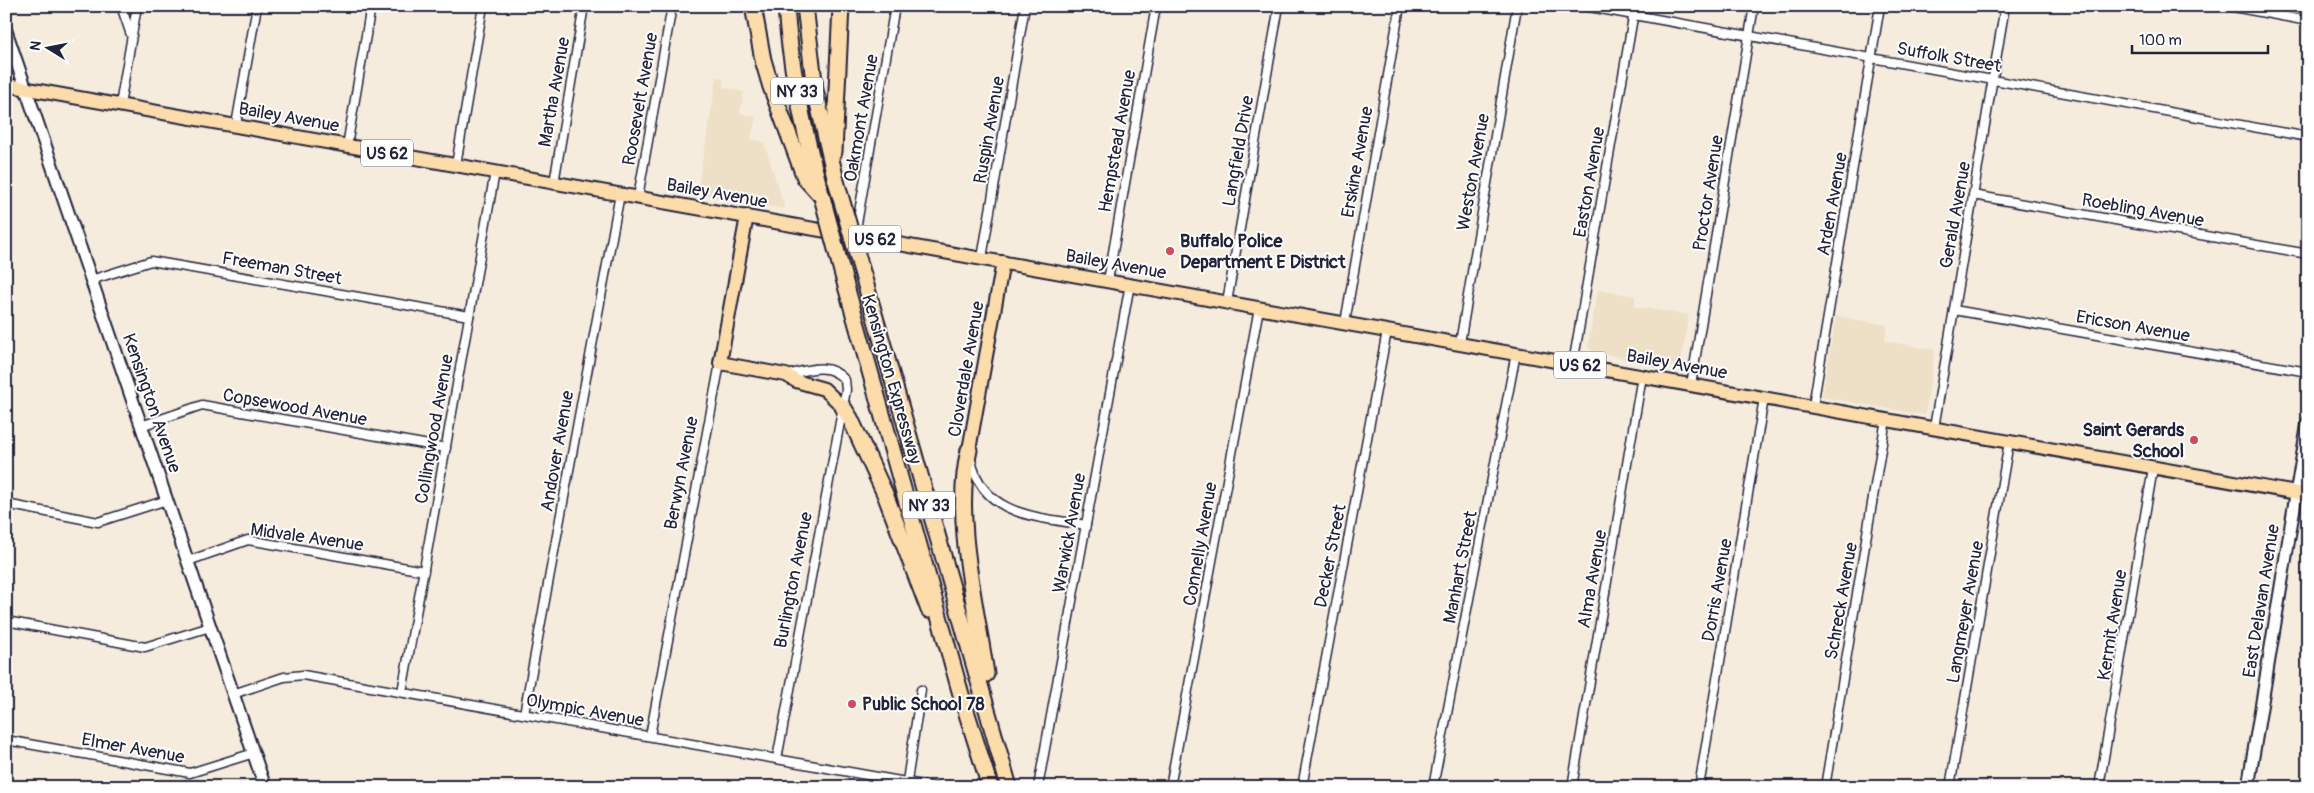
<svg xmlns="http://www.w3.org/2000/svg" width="2314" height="793" font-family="Pangolin,sans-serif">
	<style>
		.built { fill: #eedfc7 }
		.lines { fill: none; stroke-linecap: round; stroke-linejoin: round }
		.street-casing { stroke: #22223b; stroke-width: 11 }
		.secondary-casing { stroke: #22223b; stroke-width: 15 }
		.primary-casing { stroke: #22223b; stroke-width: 16 }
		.highway-casing { stroke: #22223b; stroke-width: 19 }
		.street { stroke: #fff; stroke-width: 8 }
		.secondary { stroke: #fff; stroke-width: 11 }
		.primary { stroke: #fddcac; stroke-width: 12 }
		.highway { stroke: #fddcac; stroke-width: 15 }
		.highway-bridge-casing { stroke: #22223b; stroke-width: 19; stroke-linecap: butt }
		.highway-bridge { stroke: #fddcac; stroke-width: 15 }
		.poi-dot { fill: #d1495b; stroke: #fff; stroke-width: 2 }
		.labels { text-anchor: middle; stroke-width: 4; stroke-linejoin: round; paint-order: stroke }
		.shield { fill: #fff; stroke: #646476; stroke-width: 1 }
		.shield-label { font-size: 16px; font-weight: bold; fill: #22223b }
		.street-label { font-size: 18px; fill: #22223b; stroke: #fff }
		.poi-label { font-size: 18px; font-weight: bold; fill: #22223b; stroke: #fff; text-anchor: start }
	</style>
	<rect width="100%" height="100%" fill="#f5ecde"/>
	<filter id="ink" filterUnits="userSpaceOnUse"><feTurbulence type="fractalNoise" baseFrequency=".02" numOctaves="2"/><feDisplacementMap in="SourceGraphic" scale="10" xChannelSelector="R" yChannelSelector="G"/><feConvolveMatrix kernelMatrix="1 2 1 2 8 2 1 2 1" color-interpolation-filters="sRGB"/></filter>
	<g filter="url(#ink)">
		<g class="built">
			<path d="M717,77L723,78V87L744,92L740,113L756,117L751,139L764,142L785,209L697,193Z"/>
			<path d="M1598,290L1635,296V307L1689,315L1680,368L1593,352L1588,346Z"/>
			<path d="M1836,316L1887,325L1885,341L1935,350L1925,415L1822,397Z"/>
		</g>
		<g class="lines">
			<defs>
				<g id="street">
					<path d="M121,6L131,35"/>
					<path d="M1584,6L2308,137"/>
					<path d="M2228,6L2308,21"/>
					<path d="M120,105L137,6"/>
					<path d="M236,125L257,6"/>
					<path d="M347,146L371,6"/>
					<path d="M456,165L483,6"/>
					<path d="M554,183L584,6"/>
					<path d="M1973,195L2308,254"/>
					<path d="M638,197L672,6"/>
					<path d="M855,235L895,6"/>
					<path d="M982,258L1025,6"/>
					<path d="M91,280L151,261L469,316"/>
					<path d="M1108,281L1156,6"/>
					<path d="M1227,302L1279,6"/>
					<path d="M1954,310L2308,372"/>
					<path d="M1345,323L1400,6"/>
					<path d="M1460,343L1517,6"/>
					<path d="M1573,364L1635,6"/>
					<path d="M1691,385L1754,6"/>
					<path d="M1813,406L1880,6"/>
					<path d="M6,409V414"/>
					<path d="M141,426L202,405L446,448"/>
					<path d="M1934,428L2005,6"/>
					<path d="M971,460C983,517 1039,517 1086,525"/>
					<path d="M6,504L98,522L167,500"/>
					<path d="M188,561L248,540L424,571"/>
					<path d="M6,621L145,647L210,627"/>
					<path d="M402,692L495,172"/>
					<path d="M233,694L284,677L303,675L934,787"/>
					<path d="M524,714L620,194"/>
					<path d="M650,736L720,363"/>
					<path d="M6,740L190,773L254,753"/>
					<path d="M777,759L846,390L845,380C828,361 808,370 787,375"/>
					<path d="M907,781L921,690"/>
					<path d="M1038,787L1130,284"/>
					<path d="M1170,787L1259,308"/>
					<path d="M1302,787L1387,331"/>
					<path d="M1433,787L1516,353"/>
					<path d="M1572,787L1642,376"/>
					<path d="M1699,787L1764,398"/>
					<path d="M1825,787L1886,419"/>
					<path d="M1950,787L2009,442"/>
					<path d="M2099,787L2153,468"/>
				</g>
				<g id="secondary">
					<path d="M6,31L265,787"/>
					<path d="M2248,787L2308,422"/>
				</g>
				<g id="primary">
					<path d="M6,85L2308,495"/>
					<path d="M747,216L720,363L786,375L796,381L824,389L843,407"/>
					<path d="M969,450L1003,262"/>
				</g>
				<g id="highway">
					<path d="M753,6L763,60L771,87L805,178L822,197"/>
					<path d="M786,6C790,70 804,132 821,194"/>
					<path d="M805,6L815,90L836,181"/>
					<path d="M834,152L841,6"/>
					<path d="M863,275L1009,787"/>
					<path d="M844,279L962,698L990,787"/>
					<path d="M843,407L850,418L885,494L929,610"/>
					<path d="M969,450C953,518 976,605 986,674"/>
				</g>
			</defs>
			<use href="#street" class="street-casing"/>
			<use href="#secondary" class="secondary-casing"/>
			<use href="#primary" class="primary-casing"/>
			<use href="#highway" class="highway-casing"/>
			<use href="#street" class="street"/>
			<use href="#secondary" class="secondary"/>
			<use href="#primary" class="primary"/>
			<use href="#highway" class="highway"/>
			<defs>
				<g id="highway-bridge">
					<path d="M836,181L863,275"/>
					<path d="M822,197L844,279"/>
				</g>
			</defs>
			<use href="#highway-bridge" class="highway-bridge-casing"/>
			<use href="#highway-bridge" class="highway-bridge"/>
		</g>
	</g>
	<g class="poi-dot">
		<circle cx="1170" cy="251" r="5"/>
		<circle cx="2194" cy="440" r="5"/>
		<circle cx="852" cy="704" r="5"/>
	</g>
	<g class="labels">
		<g class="shield">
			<rect x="771" y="77.5" width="52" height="27" rx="4"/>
			<rect x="361" y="139.5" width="52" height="27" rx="4"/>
			<rect x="849" y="225.5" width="52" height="27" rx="4"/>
			<rect x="1554" y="351.5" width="52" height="27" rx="4"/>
			<rect x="903" y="491.5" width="52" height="27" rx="4"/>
		</g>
		<g class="shield-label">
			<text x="797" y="97">NY 33</text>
			<text x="387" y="159">US 62</text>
			<text x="875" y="245">US 62</text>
			<text x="1580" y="371">US 62</text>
			<text x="929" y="511">NY 33</text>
		</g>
		<g class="street-label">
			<text transform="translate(1949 57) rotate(10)" y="6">Suffolk Street</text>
			<text transform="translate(554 92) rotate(-80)" y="6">Martha Avenue</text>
			<text transform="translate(640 99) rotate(-80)" y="6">Roosevelt Avenue</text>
			<text transform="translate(289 117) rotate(10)" y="6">Bailey Avenue</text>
			<text transform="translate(861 118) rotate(-80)" y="6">Oakmont Avenue</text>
			<text transform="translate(989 130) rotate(-80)" y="6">Ruspin Avenue</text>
			<text transform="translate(1117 141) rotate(-80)" y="6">Hempstead Avenue</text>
			<text transform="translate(1238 151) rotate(-80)" y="6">Langfield Drive</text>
			<text transform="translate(1357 162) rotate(-80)" y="6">Erskine Avenue</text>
			<text transform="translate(1473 172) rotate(-80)" y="6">Weston Avenue</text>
			<text transform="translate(1589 182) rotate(-80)" y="6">Easton Avenue</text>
			<text transform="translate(717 193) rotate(10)" y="6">Bailey Avenue</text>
			<text transform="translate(1708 193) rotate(-81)" y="6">Proctor Avenue</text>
			<text transform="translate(1832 204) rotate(-80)" y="6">Arden Avenue</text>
			<text transform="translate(2143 210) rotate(10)" y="6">Roebling Avenue</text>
			<text transform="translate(1955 215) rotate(-80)" y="6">Gerald Avenue</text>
			<text transform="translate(1116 264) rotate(10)" y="6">Bailey Avenue</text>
			<text transform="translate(282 268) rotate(10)" y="6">Freeman Street</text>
			<text transform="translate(2133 326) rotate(10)" y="6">Ericson Avenue</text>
			<text transform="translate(1677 364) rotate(10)" y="6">Bailey Avenue</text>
			<text transform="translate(966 369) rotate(-80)" y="6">Cloverdale Avenue</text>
			<text transform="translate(892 379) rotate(74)" y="6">Kensington Expressway</text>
			<text transform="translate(152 403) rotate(71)" y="6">Kensington Avenue</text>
			<text transform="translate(295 407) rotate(10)" y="6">Copsewood Avenue</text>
			<text transform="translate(434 429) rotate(-80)" y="6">Collingwood Avenue</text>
			<text transform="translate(557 451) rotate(-80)" y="6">Andover Avenue</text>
			<text transform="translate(681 473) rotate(-79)" y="6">Berwyn Avenue</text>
			<text transform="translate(1069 533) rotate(-80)" y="6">Warwick Avenue</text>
			<text transform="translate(307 537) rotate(8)" y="6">Midvale Avenue</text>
			<text transform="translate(1200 544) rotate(-80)" y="6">Connelly Avenue</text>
			<text transform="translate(1330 556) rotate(-79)" y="6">Decker Street</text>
			<text transform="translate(1460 567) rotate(-79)" y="6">Manhart Street</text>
			<text transform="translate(1592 579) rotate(-80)" y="6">Alma Avenue</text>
			<text transform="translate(793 580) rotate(-79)" y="6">Burlington Avenue</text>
			<text transform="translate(1717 590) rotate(-80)" y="6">Dorris Avenue</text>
			<text transform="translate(1841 601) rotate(-80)" y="6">Schreck Avenue</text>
			<text transform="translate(2261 601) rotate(-81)" y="6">East Delavan Avenue</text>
			<text transform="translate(1965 612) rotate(-80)" y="6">Langmeyer Avenue</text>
			<text transform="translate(2112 625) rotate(-81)" y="6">Kermit Avenue</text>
			<text transform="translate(585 710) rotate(10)" y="6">Olympic Avenue</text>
			<text transform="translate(133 748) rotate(10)" y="6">Elmer Avenue</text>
		</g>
		<g class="poi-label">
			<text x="1180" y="247">Buffalo Police<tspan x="1180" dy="21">Department E District</tspan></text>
			<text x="2184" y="436" text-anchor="end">Saint Gerards<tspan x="2184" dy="21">School</tspan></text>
			<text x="862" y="710">Public School 78</text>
		</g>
	</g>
	<rect width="2314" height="793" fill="none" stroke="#fff" stroke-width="25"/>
	<rect x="12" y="12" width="2289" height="768" fill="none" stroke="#22223b" stroke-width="2" filter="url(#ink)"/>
	<g transform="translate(48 48) rotate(280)" stroke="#ffffff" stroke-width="4" paint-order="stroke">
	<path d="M0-4L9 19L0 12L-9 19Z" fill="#22223b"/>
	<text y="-8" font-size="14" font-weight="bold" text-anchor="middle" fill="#22223b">N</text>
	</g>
	<path d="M2132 45v8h136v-8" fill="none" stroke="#22223b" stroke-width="2.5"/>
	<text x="2139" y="45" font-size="15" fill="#22223b" stroke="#ffffff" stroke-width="4" paint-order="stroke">100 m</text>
</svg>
